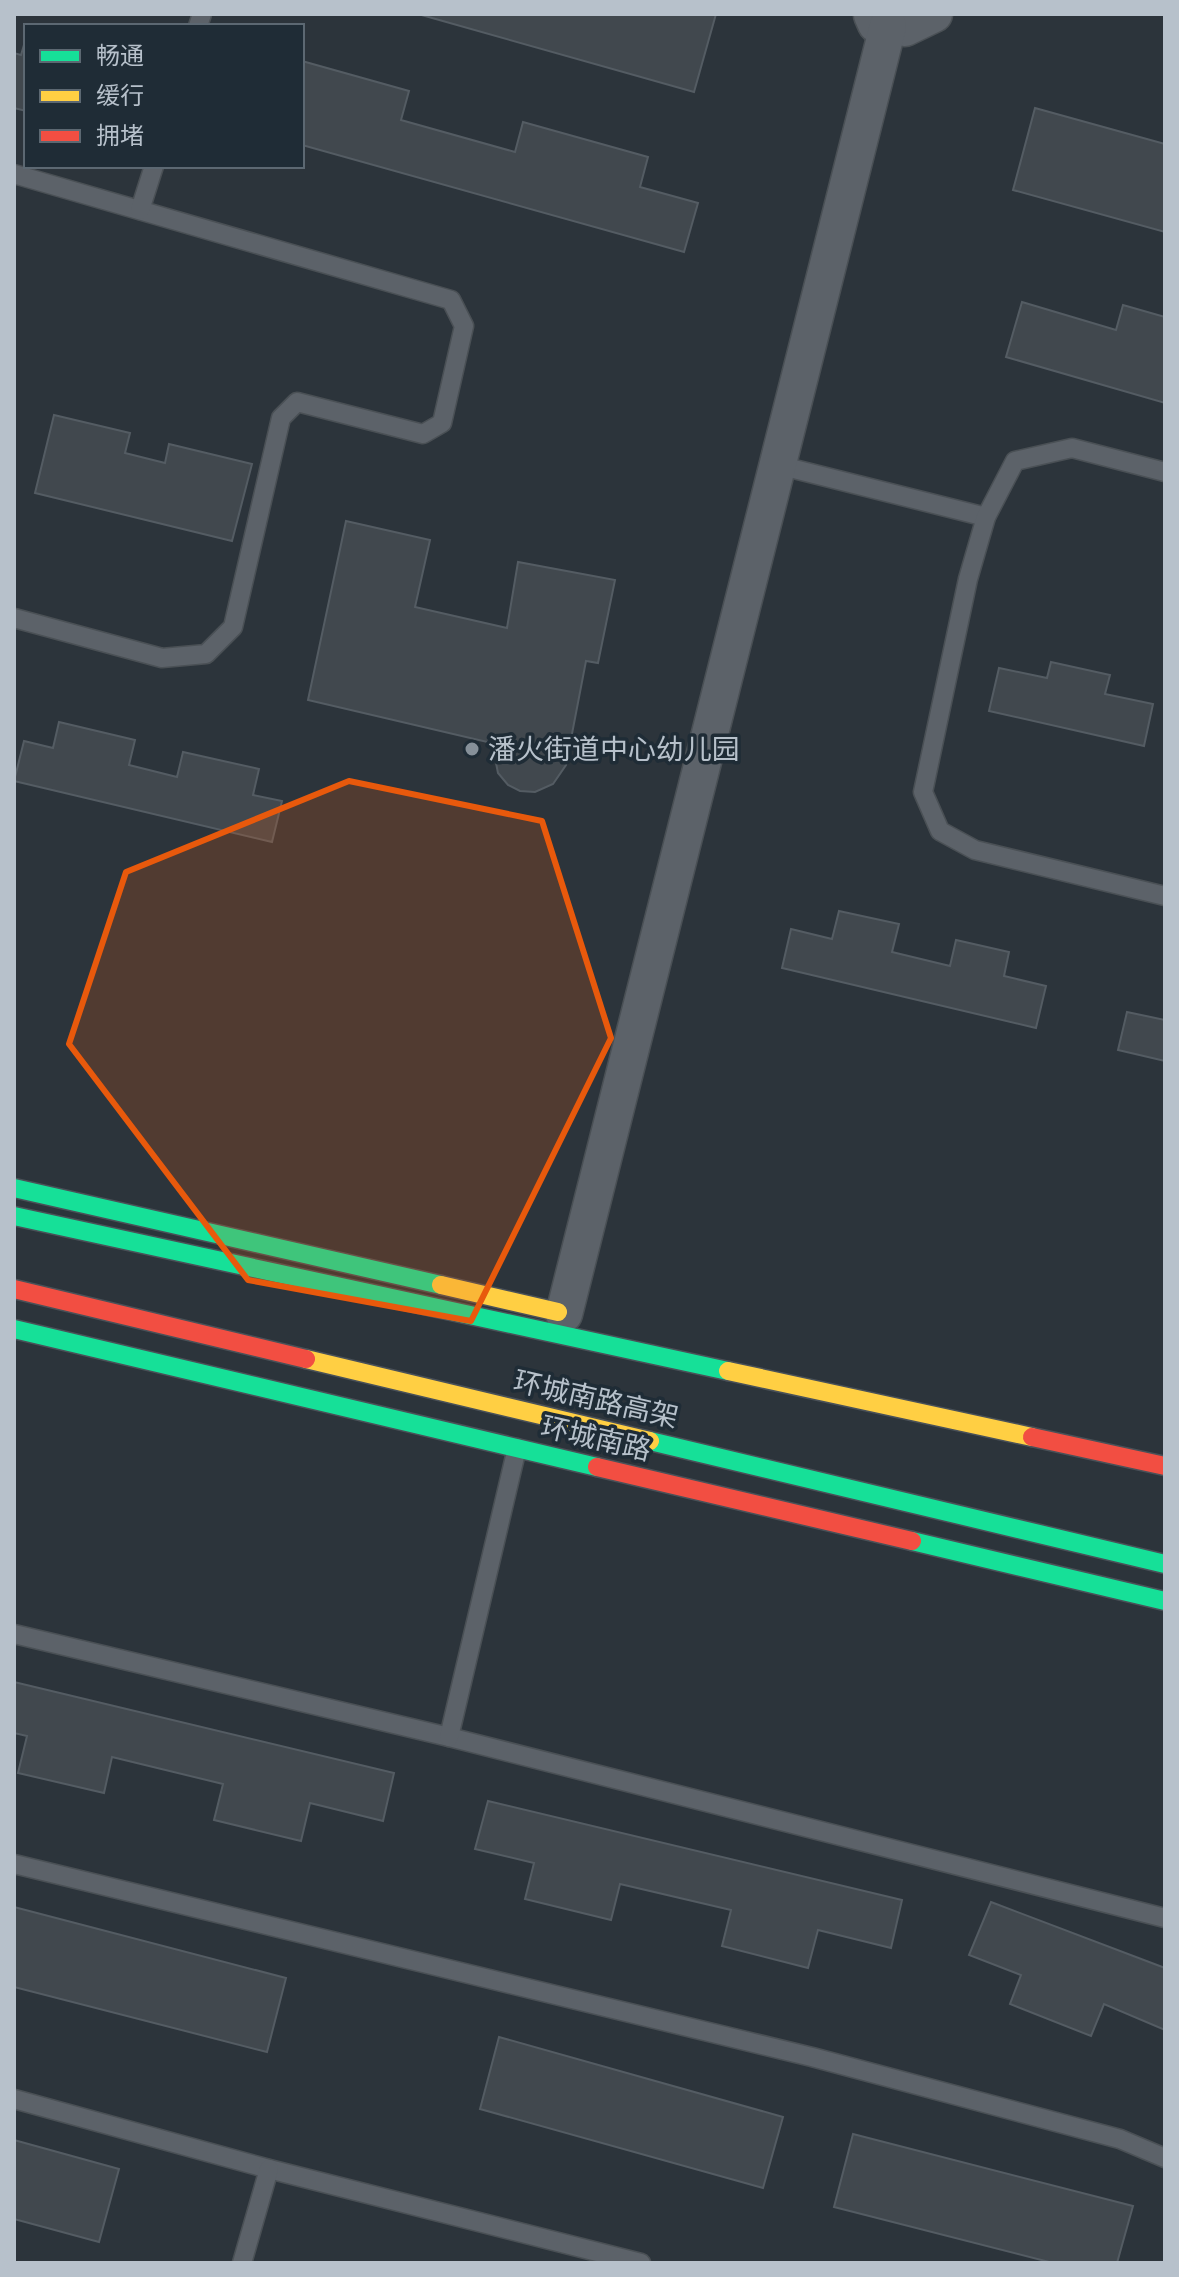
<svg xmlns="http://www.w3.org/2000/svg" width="1179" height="2277" font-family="'Exo 2','Noto Sans SC',sans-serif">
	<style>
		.building { fill: #41484e; stroke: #545c63; stroke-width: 2 }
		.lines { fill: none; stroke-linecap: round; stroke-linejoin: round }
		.lane-casing { stroke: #4a5055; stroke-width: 21 }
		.street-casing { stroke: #4a5055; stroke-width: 39 }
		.fast-casing { stroke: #4a5158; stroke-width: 21 }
		.slow-casing { stroke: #4a5158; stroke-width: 21 }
		.jam-casing { stroke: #4a5158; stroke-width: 21 }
		.lane { stroke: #5c6269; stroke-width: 18 }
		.street { stroke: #5c6269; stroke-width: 36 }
		.fast { stroke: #16e098; stroke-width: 18 }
		.slow { stroke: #ffcf43; stroke-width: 18 }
		.jam { stroke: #f24e42; stroke-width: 18 }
		.marked { fill: #e8590c; fill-opacity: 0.2; stroke: #e8590c; stroke-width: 6; stroke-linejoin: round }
		.poi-dot { fill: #869099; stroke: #1f2c36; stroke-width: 3 }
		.labels { text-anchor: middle; stroke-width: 7; stroke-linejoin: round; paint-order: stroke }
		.poi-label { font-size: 28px; fill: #b7c1cb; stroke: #1f2c36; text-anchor: start }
		.street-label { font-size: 28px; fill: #b7c1cb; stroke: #1f2c36 }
	</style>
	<rect width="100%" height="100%" fill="#2c343b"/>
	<g class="building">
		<path d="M418,14H716L694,92Z"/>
		<path d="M26,38V111L14,108V53L21,55Z"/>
		<path d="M302,61L409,91L401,120L515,152L523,122L648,157L640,187L698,203L684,252L302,145Z"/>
		<path d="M1035,108L1165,144V232L1013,190Z"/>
		<path d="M1022,302L1116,330L1123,305L1165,317V403L1006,357Z"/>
		<path d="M54,415L130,433L125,453L165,463L169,444L252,464L232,541L35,493Z"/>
		<path d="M346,521L430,540L415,607L507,628L518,562L615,580L598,663L586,661L566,765L553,784L535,792L520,791L508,785L498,773L495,758L496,744L308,700Z"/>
		<path d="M1051,662L1110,675L1105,694L1153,704L1144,746L989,711L999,668L1047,678Z"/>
		<path d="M59,722L135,740L129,765L177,777L183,752L259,769L253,795L282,801L272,842L14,781L24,741L53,748Z"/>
		<path d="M839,911L899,924L892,952L950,966L956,940L1009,952L1004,976L1046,986L1036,1028L782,968L791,929L832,939Z"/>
		<path d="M1127,1012L1165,1020V1061L1118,1050Z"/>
		<path d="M14,1682L394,1773L383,1821L310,1803L301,1841L214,1820L223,1784L112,1757L104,1793L18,1773L27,1736L14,1733Z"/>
		<path d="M488,1801L902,1900L891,1948L818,1930L808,1968L722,1946L731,1910L620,1884L611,1920L525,1899L534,1863L475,1849Z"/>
		<path d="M991,1902L1165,1968V2030L1104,2004L1091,2036L1010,2004L1021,1975L969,1955Z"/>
		<path d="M14,1907L286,1978L267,2052L14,1987Z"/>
		<path d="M499,2037L783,2117L763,2188L480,2109Z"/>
		<path d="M853,2134L1133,2206L1117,2263H1053L834,2207Z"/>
		<path d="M14,2140L119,2169L99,2242L14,2219Z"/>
	</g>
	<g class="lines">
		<defs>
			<g id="lane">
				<path d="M198,26L202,14"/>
				<path d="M14,174L451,300L464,326L442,423L423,434L297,402L281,418L233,627L206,654L162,658L14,618"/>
				<path d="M140,210L154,166"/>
				<path d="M778,465L986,517"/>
				<path d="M1165,472L1072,448L1015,461L986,517L968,579L923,792L940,831L975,850L1165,896"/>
				<path d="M14,1634L449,1737L1165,1918"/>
				<path d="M449,1737L517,1448"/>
				<path d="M14,1864L812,2057L1120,2139L1165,2158"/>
				<path d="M14,2099L269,2169L641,2263"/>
				<path d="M242,2263L269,2169"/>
			</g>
			<g id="street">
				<path d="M872,15L876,24L905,28L934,14"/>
				<path d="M564,1314L888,26"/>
			</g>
			<g id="fast">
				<path d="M14,1188L441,1285"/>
				<path d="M14,1216L728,1371"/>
				<path d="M14,1329L597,1467"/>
				<path d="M650,1441L1165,1564"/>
				<path d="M912,1541L1165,1601"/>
			</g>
			<g id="slow">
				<path d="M441,1285L558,1312"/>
				<path d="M306,1359L650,1441"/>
				<path d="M728,1371L1032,1437"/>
			</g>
			<g id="jam">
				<path d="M14,1289L306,1359"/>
				<path d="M1032,1437L1165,1466"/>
				<path d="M597,1467L912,1541"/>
			</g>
		</defs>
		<use href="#lane" class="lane-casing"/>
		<use href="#street" class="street-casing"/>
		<use href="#fast" class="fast-casing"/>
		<use href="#slow" class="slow-casing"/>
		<use href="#jam" class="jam-casing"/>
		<use href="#lane" class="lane"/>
		<use href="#street" class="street"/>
		<use href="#fast" class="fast"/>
		<use href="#slow" class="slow"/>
		<use href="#jam" class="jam"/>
	</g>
	<path class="marked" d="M349,781L542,821L611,1038L471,1321L248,1280L69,1044L126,872Z"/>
	<circle class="poi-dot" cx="472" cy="749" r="8"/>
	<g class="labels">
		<g class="poi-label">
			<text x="488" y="759">潘火街道中心幼儿园</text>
		</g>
		<g class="street-label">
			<text transform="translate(596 1399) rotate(13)" y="10">环城南路高架</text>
			<text transform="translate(596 1438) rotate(13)" y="10">环城南路</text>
		</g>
	</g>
	<rect width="1179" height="2277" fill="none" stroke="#b7c1cb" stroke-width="32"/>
	<rect x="24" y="24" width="280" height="144" fill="#1f2c36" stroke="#5c6872" stroke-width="2"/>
	<rect x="40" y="50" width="40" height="12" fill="#16e098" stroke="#5c6872" stroke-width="2"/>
	<text x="96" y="64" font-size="24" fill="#b7c1cb">畅通</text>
	<rect x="40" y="90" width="40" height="12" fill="#ffcf43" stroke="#5c6872" stroke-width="2"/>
	<text x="96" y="104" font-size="24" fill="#b7c1cb">缓行</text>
	<rect x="40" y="130" width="40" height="12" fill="#f24e42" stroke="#5c6872" stroke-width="2"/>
	<text x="96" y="144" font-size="24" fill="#b7c1cb">拥堵</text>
</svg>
